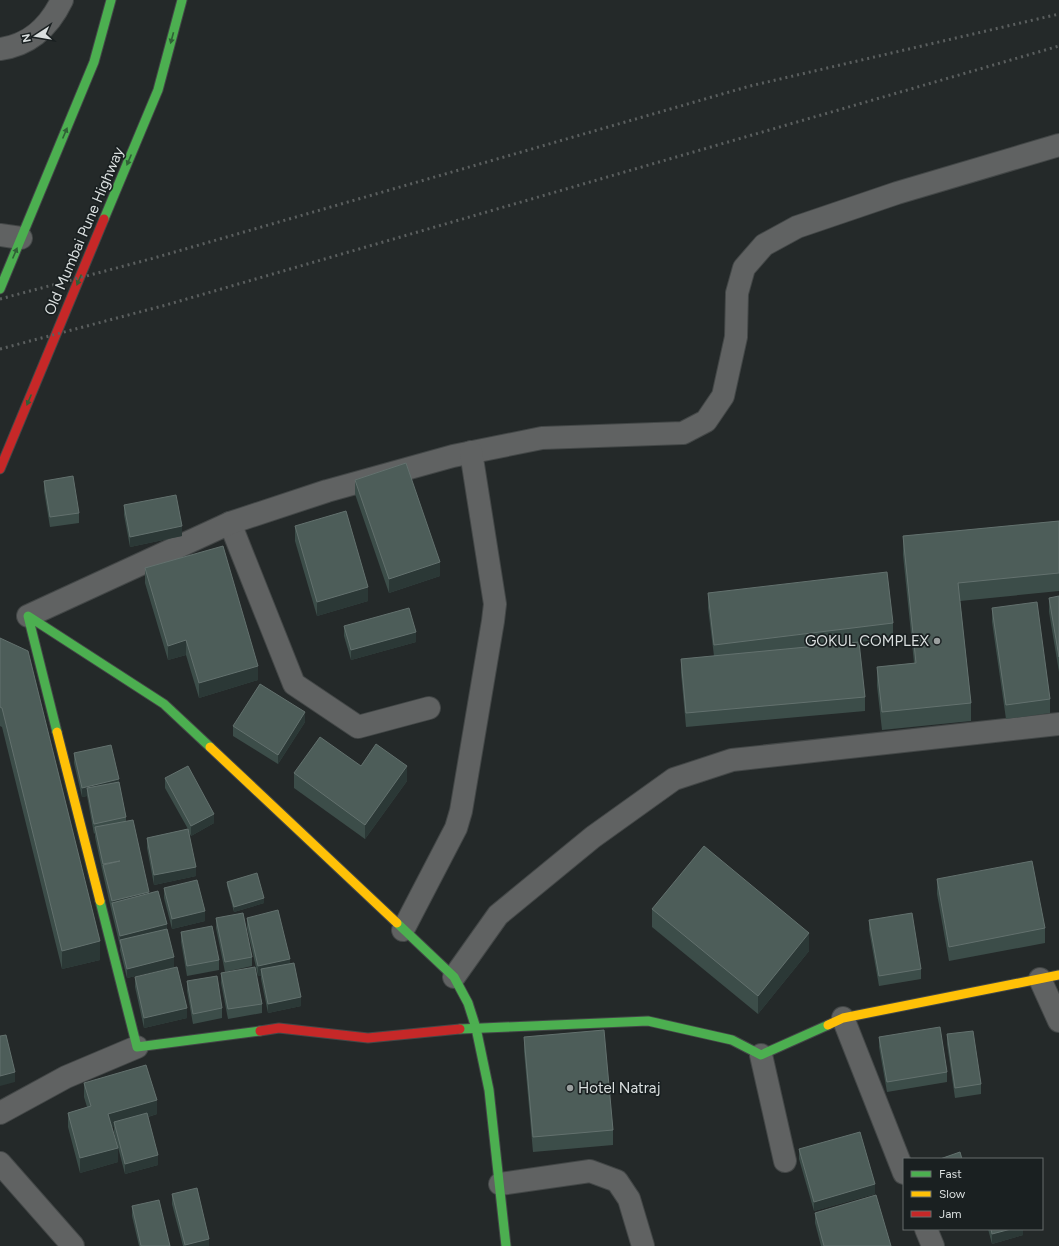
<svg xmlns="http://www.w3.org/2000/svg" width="1059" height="1246" font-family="Figtree,sans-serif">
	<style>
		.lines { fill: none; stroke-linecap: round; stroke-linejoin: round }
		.street-casing { stroke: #434747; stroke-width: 24 }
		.fast-casing { stroke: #434747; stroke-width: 11 }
		.slow-casing { stroke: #434747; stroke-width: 11 }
		.jam-casing { stroke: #434747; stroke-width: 11 }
		.street { stroke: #606262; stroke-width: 22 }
		.fast { stroke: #4caf50; stroke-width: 9 }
		.slow { stroke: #ffc107; stroke-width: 9 }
		.jam { stroke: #c62828; stroke-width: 9 }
		.rail { stroke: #5b5f5f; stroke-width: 3; stroke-dasharray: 2 4; stroke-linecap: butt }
		.wall { fill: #3c4d49 }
		.shaded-wall { fill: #2b3836 }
		.building { fill: #4d5d59; stroke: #63716e }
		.oneway { fill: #306036 }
		.poi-dot { fill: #9a9f9f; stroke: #1a2021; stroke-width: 1.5 }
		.labels { text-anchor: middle; stroke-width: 3.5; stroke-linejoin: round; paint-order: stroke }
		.street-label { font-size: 15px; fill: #dadfdf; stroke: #1a2021 }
		.poi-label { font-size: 15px; fill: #dadfdf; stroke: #1a2021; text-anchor: end }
	</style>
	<rect width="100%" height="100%" fill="#242929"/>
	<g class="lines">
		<defs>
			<g id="street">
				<path d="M0,49C30,45 49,27 62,0"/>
				<path d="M0,235L21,238"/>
				<path d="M230,523L294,684L358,727L429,708"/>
				<path d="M28,616L230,523L327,491L453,456L542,438L683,433L706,421L723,396L736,337L737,293L744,268L764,245L797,227L897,193L1059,145"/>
				<path d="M403,930L456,828L461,811L493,621L495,604L471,452"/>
				<path d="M454,977L498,915L593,837L674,779L732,760L1059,724"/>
				<path d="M1040,979L1059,1021"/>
				<path d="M843,1018L904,1173"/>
				<path d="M761,1055L785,1161"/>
				<path d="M0,1113L66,1077L137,1047"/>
				<path d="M0,1163L73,1246"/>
				<path d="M500,1184L590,1171L617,1181L629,1199L643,1246"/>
				<path d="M926,1229L933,1246"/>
			</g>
			<g id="fast">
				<path d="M104,219L158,90L182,0"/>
				<path d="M0,289L94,62L111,0"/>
				<path d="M57,732L28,616L164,704L210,747"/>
				<path d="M100,901L137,1047L260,1031"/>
				<path d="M397,923L454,977L468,1003L476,1028L489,1090L506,1246"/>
				<path d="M460,1029L648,1021L732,1040L761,1055L828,1025"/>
			</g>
			<g id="slow">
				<path d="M57,732L100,901"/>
				<path d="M210,747L397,923"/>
				<path d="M828,1025L843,1018L1059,975"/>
			</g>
			<g id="jam">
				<path d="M0,469L104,219"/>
				<path d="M260,1031L279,1028L368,1038L460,1029"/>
			</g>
		</defs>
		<use href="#street" class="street-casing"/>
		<use href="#fast" class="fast-casing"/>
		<use href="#slow" class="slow-casing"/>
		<use href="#jam" class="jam-casing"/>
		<use href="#street" class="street"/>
		<use href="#fast" class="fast"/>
		<use href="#slow" class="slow"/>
		<use href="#jam" class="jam"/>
		<g class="rail">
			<path d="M0,299L154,258L750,86L1059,14"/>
			<path d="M0,349L166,305L1059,46"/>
		</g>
	</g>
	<g class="wall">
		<path d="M355,480L440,576L389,593L355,494Z"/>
		<path d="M44,481L79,513V523L50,527L44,491Z"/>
		<path d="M124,505L182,536L130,547L124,515Z"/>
		<path d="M1059,521V591L960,601L971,703V721L882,730L877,686V667L914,663L903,555V536Z"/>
		<path d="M295,526L368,601L317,616L295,541Z"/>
		<path d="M145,568L258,680L199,698L186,655L168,660L145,583Z"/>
		<path d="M708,593L893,623V638L842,644L865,697V711L686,727L681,673V659L714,656L708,608Z"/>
		<path d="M1059,596V672L1049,612V598Z"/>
		<path d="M992,608L1050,699V713L1006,719L992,622Z"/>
		<path d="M344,626L416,642L351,660L344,636Z"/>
		<path d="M0,638L100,960L62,969L2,727L0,726Z"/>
		<path d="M305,722L278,764L233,736V726Z"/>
		<path d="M74,753L119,782L126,817V821L149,894L167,929L174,967L127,978L120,950V946L112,913L103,874L95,837V833L94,834L87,796L82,797L74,763Z"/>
		<path d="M361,766L407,781L365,839L294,788V773Z"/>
		<path d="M165,778L214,823L191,836L189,832L196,876L154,885L147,848V838L188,829L165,788Z"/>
		<path d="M937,879L1045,928V943L949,961L937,894Z"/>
		<path d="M227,882L264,903L234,912L227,886Z"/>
		<path d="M164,888L205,921L172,929L164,898Z"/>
		<path d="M652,909L809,951L758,1014L652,927Z"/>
		<path d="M216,918L252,957V966L225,972L216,928Z"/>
		<path d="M247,918L290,963L301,1006L268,1013L261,979V976H258L247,928Z"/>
		<path d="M869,920L921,969V979L879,986L869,930Z"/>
		<path d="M181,932L219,960V970L187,976L181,942Z"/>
		<path d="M221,973L262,1004V1013L228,1019L221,983Z"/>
		<path d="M135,977L187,1018L144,1028L135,987Z"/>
		<path d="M187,981L222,1008V1018L193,1024L187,991Z"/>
		<path d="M947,1034L981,1084V1094L955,1098L947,1044Z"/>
		<path d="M524,1037L613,1130V1145L533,1152L524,1051Z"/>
		<path d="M879,1037L947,1072V1082L887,1092L879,1047Z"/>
		<path d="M84,1083L157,1114L148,1117L158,1165L125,1174L114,1132V1127H112L118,1162L80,1173L68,1127V1113L87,1107L84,1097Z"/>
		<path d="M799,1149L875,1194L814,1211L799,1159Z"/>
		<path d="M172,1194L209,1246H183L172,1204Z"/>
		<path d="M132,1206L170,1246H139L132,1216Z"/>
		<path d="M815,1213L891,1246H821L815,1223Z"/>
		<path d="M988,1229H1023V1235L992,1244Z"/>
	</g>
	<g class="shaded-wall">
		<path d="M182,526V536L130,547V537Z"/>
		<path d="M440,562V576L389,593V579Z"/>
		<path d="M368,587V601L317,616V602Z"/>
		<path d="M416,632V642L351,660V650Z"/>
		<path d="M186,640V655L168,660V646Z"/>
		<path d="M258,666V680L199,698V683Z"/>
		<path d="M305,712V722L278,764V755Z"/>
		<path d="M407,766V781L365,839V825Z"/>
		<path d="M119,779V789L87,788V796L82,797V788Z"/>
		<path d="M214,814V823L191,836V826Z"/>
		<path d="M196,867V876L154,885V875Z"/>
		<path d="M149,892V902L112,903V901Z"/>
		<path d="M264,898V903L234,912V907Z"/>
		<path d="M205,911V921L172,929V919Z"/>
		<path d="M167,924V934L120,940V946V936Z"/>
		<path d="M809,933V951L758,1014V996Z"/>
		<path d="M100,941V960L62,969V951Z"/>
		<path d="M174,957V967L127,978V969Z"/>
		<path d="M290,959V969H261V976H258V966Z"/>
		<path d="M301,997V1006L268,1013V1004Z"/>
		<path d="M187,1008V1018L144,1028V1018Z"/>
		<path d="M15,1072V1082L0,1086V1076Z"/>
		<path d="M157,1100V1114L115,1127L114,1122V1127L108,1128V1114Z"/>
		<path d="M118,1148V1162L80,1173V1158Z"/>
		<path d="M158,1155V1165L125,1174V1164Z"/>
		<path d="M875,1184V1194L814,1211V1202Z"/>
		<path d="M1011,1229H1023V1235L992,1244V1234Z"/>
		<path d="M209,1239V1246H185V1245Z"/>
	</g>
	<g class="building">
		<path d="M406,463L440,562L389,579L355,480Z"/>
		<path d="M73,476L79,513L50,517L44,481Z"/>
		<path d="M176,495L182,526L130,537L124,505Z"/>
		<path d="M346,511L368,587L317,602L295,526Z"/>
		<path d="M1059,521V573L958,583L971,703L882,712L877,667L916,663L903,536Z"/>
		<path d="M223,546L258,666L199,683L186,640L168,646L145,568Z"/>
		<path d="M887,572L893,623L714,645L708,593Z"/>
		<path d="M1059,596V657L1049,598Z"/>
		<path d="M1037,602L1050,699L1006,705L992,608Z"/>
		<path d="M409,608L416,632L351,650L344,626Z"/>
		<path d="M0,638L28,651L100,941L62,951L2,708L0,707Z"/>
		<path d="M859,642L865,697L686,713L681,659Z"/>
		<path d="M260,684L305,712L278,755L233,726Z"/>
		<path d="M320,737L361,766L376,744L407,766L365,825L294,773Z"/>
		<path d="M111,745L119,779L82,788L74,753Z"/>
		<path d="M188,766L214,814L191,826L165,778Z"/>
		<path d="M119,782L126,817L94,824L87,788Z"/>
		<path d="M133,820L149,892L112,901L103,865L120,861L103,864L95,827Z"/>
		<path d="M188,829L196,867L154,875L147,838Z"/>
		<path d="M704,846L809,933L758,996L652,909Z"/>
		<path d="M1032,861L1045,928L949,947L937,879Z"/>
		<path d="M257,873L264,898L234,907L227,882Z"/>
		<path d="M197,880L205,911L172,919L164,888Z"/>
		<path d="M158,891L167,924L120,936L112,903Z"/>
		<path d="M278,910L290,959L258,966L247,918Z"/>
		<path d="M243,913L252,957L225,962L216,918Z"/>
		<path d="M912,913L921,969L879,976L869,920Z"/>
		<path d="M212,926L219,960L187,966L181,932Z"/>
		<path d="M167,929L174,957L127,969L120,940Z"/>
		<path d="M294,963L301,997L268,1004L261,969Z"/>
		<path d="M177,967L187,1008L144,1018L135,977Z"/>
		<path d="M255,967L262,1004L228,1009L221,973Z"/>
		<path d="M217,976L222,1008L193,1014L187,981Z"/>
		<path d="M940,1027L947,1072L887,1082L879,1037Z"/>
		<path d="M604,1030L613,1130L533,1137L524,1037Z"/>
		<path d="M973,1031L981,1084L955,1088L947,1034Z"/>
		<path d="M6,1035L15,1072L0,1076V1036Z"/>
		<path d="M146,1065L157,1100L108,1114L118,1148L80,1158L68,1113L91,1106L84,1083Z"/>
		<path d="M147,1113L158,1155L125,1164L114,1122Z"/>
		<path d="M860,1132L875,1184L814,1202L799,1149Z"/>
		<path d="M960,1152L962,1159H940Z"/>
		<path d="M197,1188L209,1239L185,1245L172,1194Z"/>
		<path d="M876,1195L891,1246H824L815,1213Z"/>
		<path d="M159,1200L170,1246H141L132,1206Z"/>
		<path d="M991,1229H1011L992,1234Z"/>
	</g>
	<defs><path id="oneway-solid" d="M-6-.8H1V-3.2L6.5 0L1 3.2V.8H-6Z"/></defs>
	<g class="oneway">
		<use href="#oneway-solid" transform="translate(172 38) rotate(105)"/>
		<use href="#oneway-solid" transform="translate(65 133) rotate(-67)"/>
		<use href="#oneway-solid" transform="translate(129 160) rotate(113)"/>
		<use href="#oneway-solid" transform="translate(15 253) rotate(-67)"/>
		<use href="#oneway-solid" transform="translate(79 280) rotate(113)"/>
		<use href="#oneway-solid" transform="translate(29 400) rotate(113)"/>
	</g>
	<g class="poi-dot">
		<circle cx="937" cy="641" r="4"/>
		<circle cx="570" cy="1088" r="4"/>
	</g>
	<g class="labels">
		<g class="street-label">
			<text transform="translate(84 231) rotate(-67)" y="5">Old Mumbai Pune Highway</text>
		</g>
		<g class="poi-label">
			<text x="929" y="646">GOKUL COMPLEX</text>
			<text x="578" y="1093" text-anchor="start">Hotel Natraj</text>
		</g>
	</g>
	<rect x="903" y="1158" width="140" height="72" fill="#1a2021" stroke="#676c6d"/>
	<rect x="911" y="1171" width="20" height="6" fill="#4caf50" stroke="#676c6d"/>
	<text x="939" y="1178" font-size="12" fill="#dadfdf">Fast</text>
	<rect x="911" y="1191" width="20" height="6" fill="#ffc107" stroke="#676c6d"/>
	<text x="939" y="1198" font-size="12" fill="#dadfdf">Slow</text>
	<rect x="911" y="1211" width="20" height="6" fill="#c62828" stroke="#676c6d"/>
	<text x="939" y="1218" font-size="12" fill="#dadfdf">Jam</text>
	<g transform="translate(36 36) rotate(258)" stroke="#1a2021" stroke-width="3" paint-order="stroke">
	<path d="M0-3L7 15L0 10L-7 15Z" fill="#dadfdf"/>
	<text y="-6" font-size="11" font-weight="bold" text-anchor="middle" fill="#dadfdf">N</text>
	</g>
</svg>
